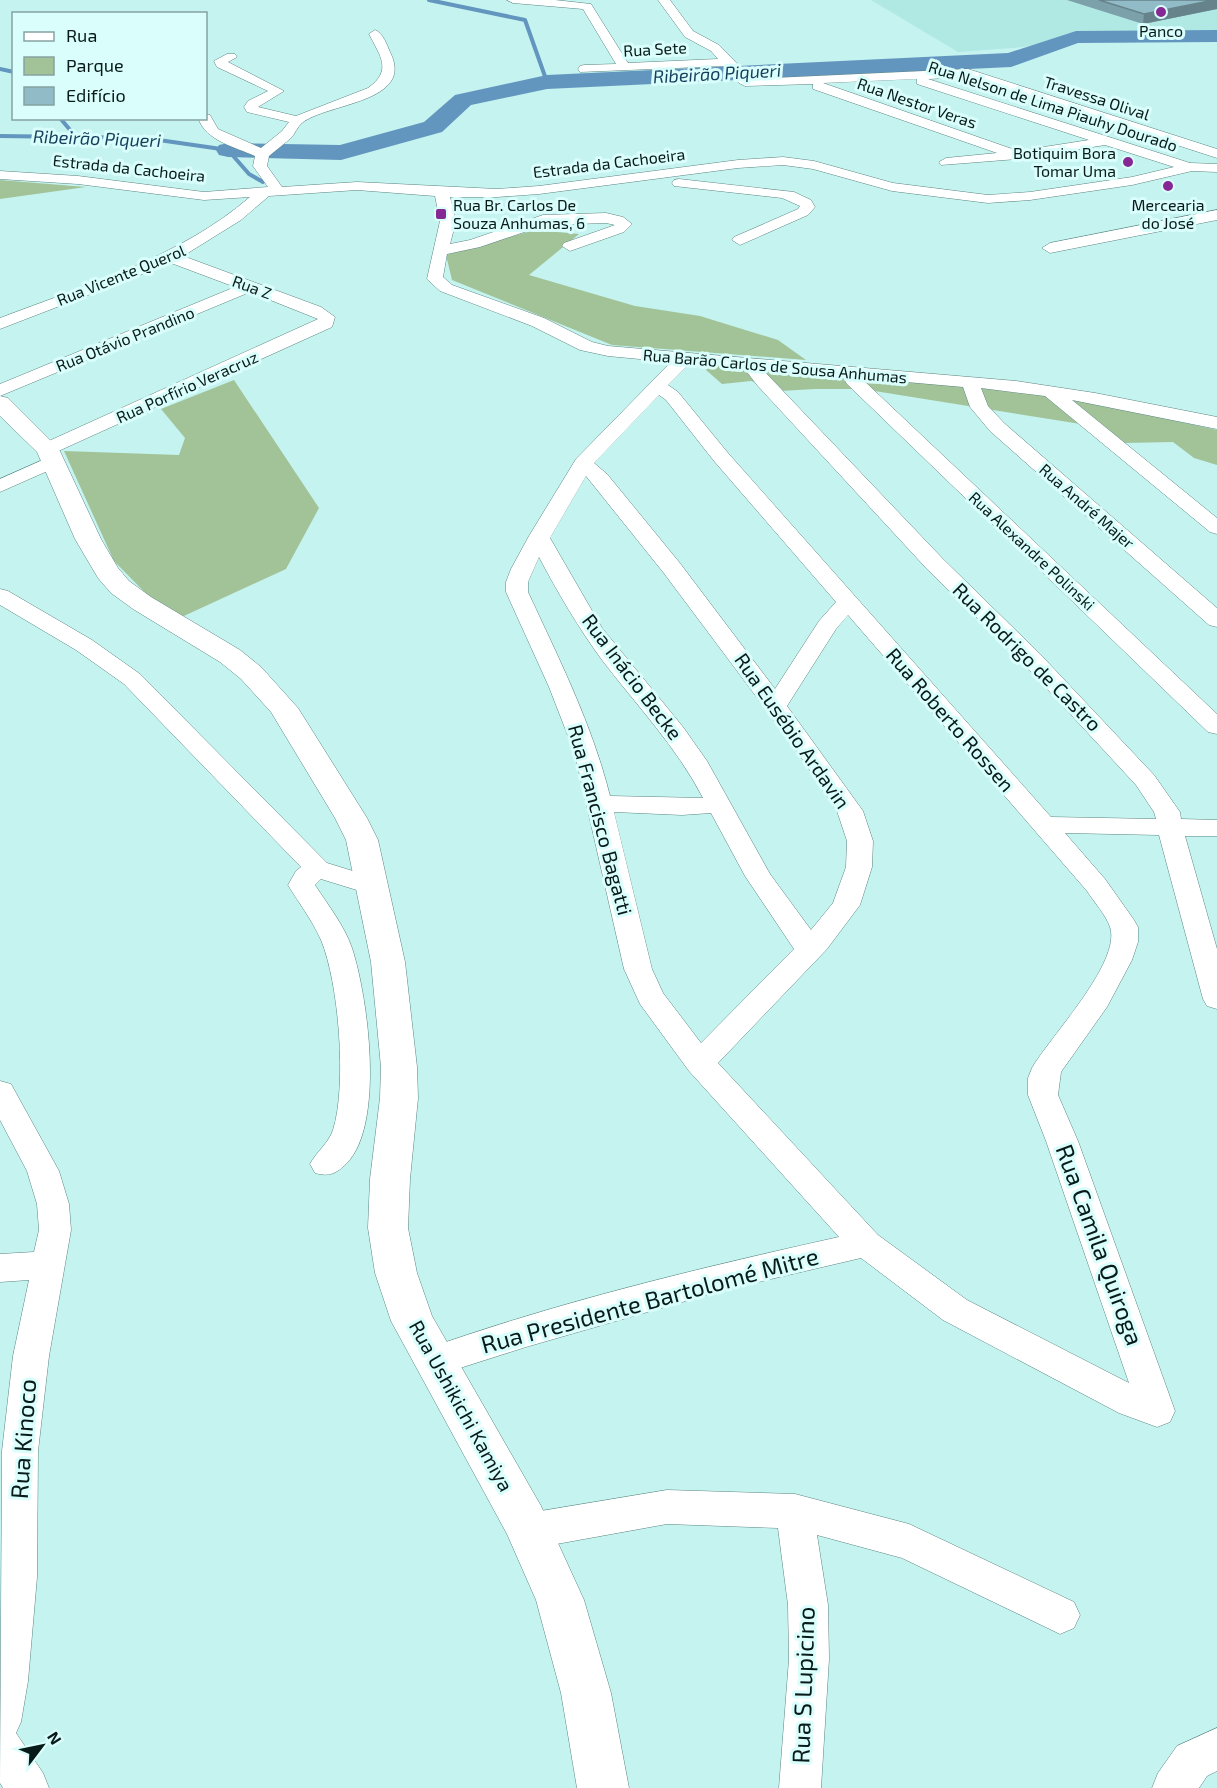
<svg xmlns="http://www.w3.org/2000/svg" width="1217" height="1788" font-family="'Exo 2',sans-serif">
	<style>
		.built { fill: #b0e8e4 }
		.green { fill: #a2c398 }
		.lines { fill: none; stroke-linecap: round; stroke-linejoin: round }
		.stream { stroke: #6396bf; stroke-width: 4 }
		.river { fill: #6396bf; fill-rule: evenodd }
		.minor-casing { stroke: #5b8683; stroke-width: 1 }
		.major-casing { stroke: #5b8683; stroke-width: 1 }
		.minor { fill: #fff; fill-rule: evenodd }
		.major { fill: #fff; fill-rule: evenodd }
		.wall { fill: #7da1ab }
		.shaded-wall { fill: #66838b }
		.building { fill: #91bbc7; stroke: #66838b; stroke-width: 1.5 }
		.poi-dot { fill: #852893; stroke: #d9fefc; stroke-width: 2 }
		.labels { text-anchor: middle; stroke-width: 6; stroke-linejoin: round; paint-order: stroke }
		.far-poi-label { font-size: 16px; fill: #081a19; stroke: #d9fefc }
		.far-street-label { font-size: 16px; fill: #081a19; stroke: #d9fefc }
		.far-water-label { font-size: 18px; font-style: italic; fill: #163e5b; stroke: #d9fefc }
		.street-label { font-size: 20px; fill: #081a19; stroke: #d9fefc }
		.near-street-label { font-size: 24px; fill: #081a19; stroke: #d9fefc }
	</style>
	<rect width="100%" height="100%" fill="#c5f3f0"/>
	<path class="built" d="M871,0H1217V32H1096L1023,47L958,52Z"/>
	<g class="green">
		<path d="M0,180L12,181L86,187L0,199Z"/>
		<path d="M535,230L579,234L529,275L635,306L700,316L778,340L806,360L612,345L452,280L446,255Z"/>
		<path d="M711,365L1053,393L1217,430V465L1194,458L1173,442L1123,443L1087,425L862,389H815L780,391L751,381L722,384L706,370Z"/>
		<path d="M234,380L319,508L286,569L173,621L114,561L64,451L179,455L185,438L161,409Z"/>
	</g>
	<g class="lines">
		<g class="stream">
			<path d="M429,0L525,20L547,82"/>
			<path d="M0,69L14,72"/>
			<path d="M60,118L76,137"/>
			<path d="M0,136L145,138L228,150L249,174L263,182"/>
		</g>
		<path class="river" d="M1217,30V42L1078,43L1011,67L547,89L471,105L442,132L341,160L228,157L219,155L216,150L219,145L228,143L340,145L424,122L455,95L547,75L1008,53L1076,31Z"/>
		<defs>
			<g id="minor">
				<path d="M507,0H555L591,4L628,63L718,59L711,51L685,37L658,0H670L693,31L719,45L752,79L968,69L1217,149V158L967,77L928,79L1190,163L1217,164V172L1192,171L1132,185L1030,200L988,203L892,191L813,169L783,165L738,168L539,194L497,197H450L456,221L450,244L470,240L543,215L606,213L623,217L632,224L624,232L570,251L562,246L564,243L615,225L606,223L545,225L480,247L447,254L443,277L452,285L544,318L592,342L608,346L1016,381L1095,393L1217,417V429L1072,400L1217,518V534L1210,532L1045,396L981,388L988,406L1004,423L1217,608V627L1209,625L990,431L970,407L963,387L861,378L1217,714V734L1208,732L847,384L842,376L763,370L943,559L1040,654L1154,775L1180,812L1181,819L1217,820V836H1185L1217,949V1009L1207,1006L1203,999L1159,835L1065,833L1105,879L1134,920L1138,927V942L1132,960L1107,1007L1061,1072L1058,1095L1078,1141L1175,1411L1170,1422L1157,1427L1119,1413L943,1320L861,1258L724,1290L526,1347L435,1376L423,1372L417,1361L423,1350C558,1302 699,1268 839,1237L689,1071L640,1004L624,969L575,754L549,687L506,592V582L511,569L529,536L576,459L671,362L608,356L580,350L532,326L440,291L427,279L440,221L435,196L357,190L269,196L241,220L183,256L321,307L335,317L332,327L54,453H40L37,449L40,445L318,319L250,292L0,396V384L235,287L171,263L0,329V318C86,285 179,258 250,197L204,200L78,184L0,179V171L78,176L204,192L268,187L253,166L255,156C235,147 206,141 198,118H206V114L210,115L218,129L261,148L282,131L289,122L247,112L244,107L248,101L268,91L217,67L214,61L227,54H235L237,57L228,62L284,91L258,107L296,116L368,88C393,70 380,56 369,34L375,30C383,33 387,45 390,52C416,103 326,103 302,123C297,127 295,134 291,138C284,144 276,150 269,156L267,166L282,187L357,182L497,189L539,186L738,160L783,157L814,161L893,183L988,195L1030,192L1132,177L1174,167L1105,145L1017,159L941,165L939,162L946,158L997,153L813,89V84L745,86L739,83L724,66L580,72L578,69L580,66L584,65L616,64L583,9L513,3ZM917,79V84L1089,140L1018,151L823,83ZM690,363L744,368L757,385L927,569L1024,664L1136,785L1154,812L1156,819L1051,817L728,453L678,392L668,385ZM659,395L666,400L714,461L836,602L819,621L775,689L679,562L607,474L594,463ZM586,476L663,572L797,751L837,811L847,841L846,867L833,903L811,930L770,874L707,761L683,727L602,628L550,538ZM539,557C558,593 578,627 602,660C637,706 676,746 703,798L610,796C592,724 559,659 528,592V582ZM848,615L1087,891C1094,902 1106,915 1110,927C1122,962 1049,1038 1032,1068L1028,1078V1095L1046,1141L1129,1383L967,1300L878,1235L718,1063L827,949L860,905L872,867L873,841L863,811L787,706L836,629ZM614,812L682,815L711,813L745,876L794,949L701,1043L663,993L652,969Z"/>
				<path d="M679,179L794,192L811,200L815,207L808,215L740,245L732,240L734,237L798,209L800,206L782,198L674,186L672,183L674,180Z"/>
				<path d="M1217,210V220L1050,253L1042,248L1050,243Z"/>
				<path d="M54,455L61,457L64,461L61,465L0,492V479Z"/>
				<path d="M0,589L8,591L92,640L140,674L327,863L382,880L386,886L382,892L373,895L321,879L315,885C328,905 344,925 352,948C368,997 385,1123 347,1163C336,1174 329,1177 315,1173L310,1164C317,1151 328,1144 333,1130C347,1086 339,983 321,940C312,920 299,903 288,885L296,871L301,867L124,684L76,650L0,605Z"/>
				<path d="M0,1081L11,1084L59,1171L69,1204L71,1230L49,1356L38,1451L37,1577L28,1681L21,1722L16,1733L43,1773L49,1788H3L0,1783L2,1451L13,1356L29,1280L0,1282V1254L34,1252L39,1230L37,1204L27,1171L0,1120Z"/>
				<path d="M667,1490L795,1494L909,1524L1074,1602L1080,1615L1074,1628L1060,1634L902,1558L817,1535L828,1605L829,1659L821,1788H779L789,1659L788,1605L778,1528L667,1524L529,1549L516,1543L510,1531L516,1519L529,1513Z"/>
				<path d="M1217,1728V1771L1207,1776L1199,1788H1152L1158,1773L1177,1746Z"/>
			</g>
			<path id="major" d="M0,396L8,398L59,449L101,539L118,568L129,581L151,597L240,650L261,667L298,708L367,818L378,840L405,962L417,1067L418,1098L410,1179L408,1228L417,1273L432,1316L541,1506L584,1600L611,1693L629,1788H577L561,1693L536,1600L507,1534L391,1321L375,1273L368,1228L370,1179L380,1098L381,1067L371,962L346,840L335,818L271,712L241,679L220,662L133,609L111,593L98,578L75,539L37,452L0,416Z"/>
		</defs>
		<use href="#minor" class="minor-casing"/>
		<use href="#major" class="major-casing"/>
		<use href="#minor" class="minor"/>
		<use href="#major" class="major"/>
	</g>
	<path class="wall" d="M1067,0H1217V9L1143,24Z"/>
	<path class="shaded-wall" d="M1214,0H1217V9L1143,24L1144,14Z"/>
	<path class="building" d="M1099,0H1214L1144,14Z"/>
	<g class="poi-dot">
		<circle cx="1161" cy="12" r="6"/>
		<circle cx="1128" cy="162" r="6"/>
		<circle cx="1168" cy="186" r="6"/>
		<rect x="435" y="208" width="12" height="12" rx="3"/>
	</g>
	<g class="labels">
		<g class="far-poi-label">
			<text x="1161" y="37">Panco</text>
			<text x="1116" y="159" text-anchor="end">Botiquim Bora<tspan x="1116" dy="18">Tomar Uma</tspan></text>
			<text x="453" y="211" text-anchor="start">Rua Br. Carlos De<tspan x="453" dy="18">Souza Anhumas, 6</tspan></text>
			<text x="1168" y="211">Mercearia<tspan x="1168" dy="18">do José</tspan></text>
		</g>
		<g class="far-street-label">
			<text transform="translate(655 49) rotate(-3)" y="6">Rua Sete</text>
			<text transform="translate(1097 98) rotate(18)" y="6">Travessa Olival</text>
			<text transform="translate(917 103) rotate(19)" y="6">Rua Nestor Veras</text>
			<text transform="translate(1053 106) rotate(18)" y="6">Rua Nelson de Lima Piauhy Dourado</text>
			<text transform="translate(609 163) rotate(-7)" y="6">Estrada da Cachoeira</text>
			<text transform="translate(129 168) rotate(6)" y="6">Estrada da Cachoeira</text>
			<text transform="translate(121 275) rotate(-22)" y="6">Rua Vicente Querol</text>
			<text transform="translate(252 287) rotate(20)" y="6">Rua Z</text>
			<text transform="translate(125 339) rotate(-22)" y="6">Rua Otávio Prandino</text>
			<text transform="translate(775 366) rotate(5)" y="6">Rua Barão Carlos de Sousa Anhumas</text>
			<text transform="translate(187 387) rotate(-24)" y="6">Rua Porfírio Veracruz</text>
			<text transform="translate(1087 506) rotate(41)" y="6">Rua André Majer</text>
			<text transform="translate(1032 551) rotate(43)" y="6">Rua Alexandre Polinski</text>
		</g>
		<g class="far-water-label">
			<text transform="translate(717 74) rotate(-3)" y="6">Ribeirão Piqueri</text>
			<text transform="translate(97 139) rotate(2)" y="6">Ribeirão Piqueri</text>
		</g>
		<g class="street-label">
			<text transform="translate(1027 657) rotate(45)" y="7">Rua Rodrigo de Castro</text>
			<text transform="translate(632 677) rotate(53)" y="7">Rua Inácio Becke</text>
			<text transform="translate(950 720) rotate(49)" y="7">Rua Roberto Rossen</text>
			<text transform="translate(792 731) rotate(55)" y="7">Rua Eusébio Ardavin</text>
			<text transform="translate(600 820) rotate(75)" y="7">Rua Francisco Bagatti</text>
			<text transform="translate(461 1406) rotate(61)" y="7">Rua Ushikichi Kamiya</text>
		</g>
		<g class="near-street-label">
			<text transform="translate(1099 1245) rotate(70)" y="8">Rua Camila Quiroga</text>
			<text transform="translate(650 1301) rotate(-15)" y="8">Rua Presidente Bartolomé Mitre</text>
			<text transform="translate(24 1439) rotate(-86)" y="8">Rua Kinoco</text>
			<text transform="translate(804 1685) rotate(-88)" y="8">Rua S Lupicino</text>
		</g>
	</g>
	<rect x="12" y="12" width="195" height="108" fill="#d9fefc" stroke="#85a3a1" stroke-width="1.5"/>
	<rect x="24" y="32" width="30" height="9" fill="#ffffff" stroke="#85a3a1" stroke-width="1.5"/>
	<text x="66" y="42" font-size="18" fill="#081a19">Rua</text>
	<rect x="24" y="57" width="30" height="18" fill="#a2c398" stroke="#85a3a1" stroke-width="1.5"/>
	<text x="66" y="72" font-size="18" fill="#081a19">Parque</text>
	<rect x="24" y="87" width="30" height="18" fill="#91bbc7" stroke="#85a3a1" stroke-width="1.5"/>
	<text x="66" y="102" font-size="18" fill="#081a19">Edifício</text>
	<g transform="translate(42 1746) rotate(58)" stroke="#d9fefc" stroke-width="4.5" paint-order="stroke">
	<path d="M0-4.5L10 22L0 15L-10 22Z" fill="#081a19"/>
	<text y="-9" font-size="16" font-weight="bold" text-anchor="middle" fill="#081a19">N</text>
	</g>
</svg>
